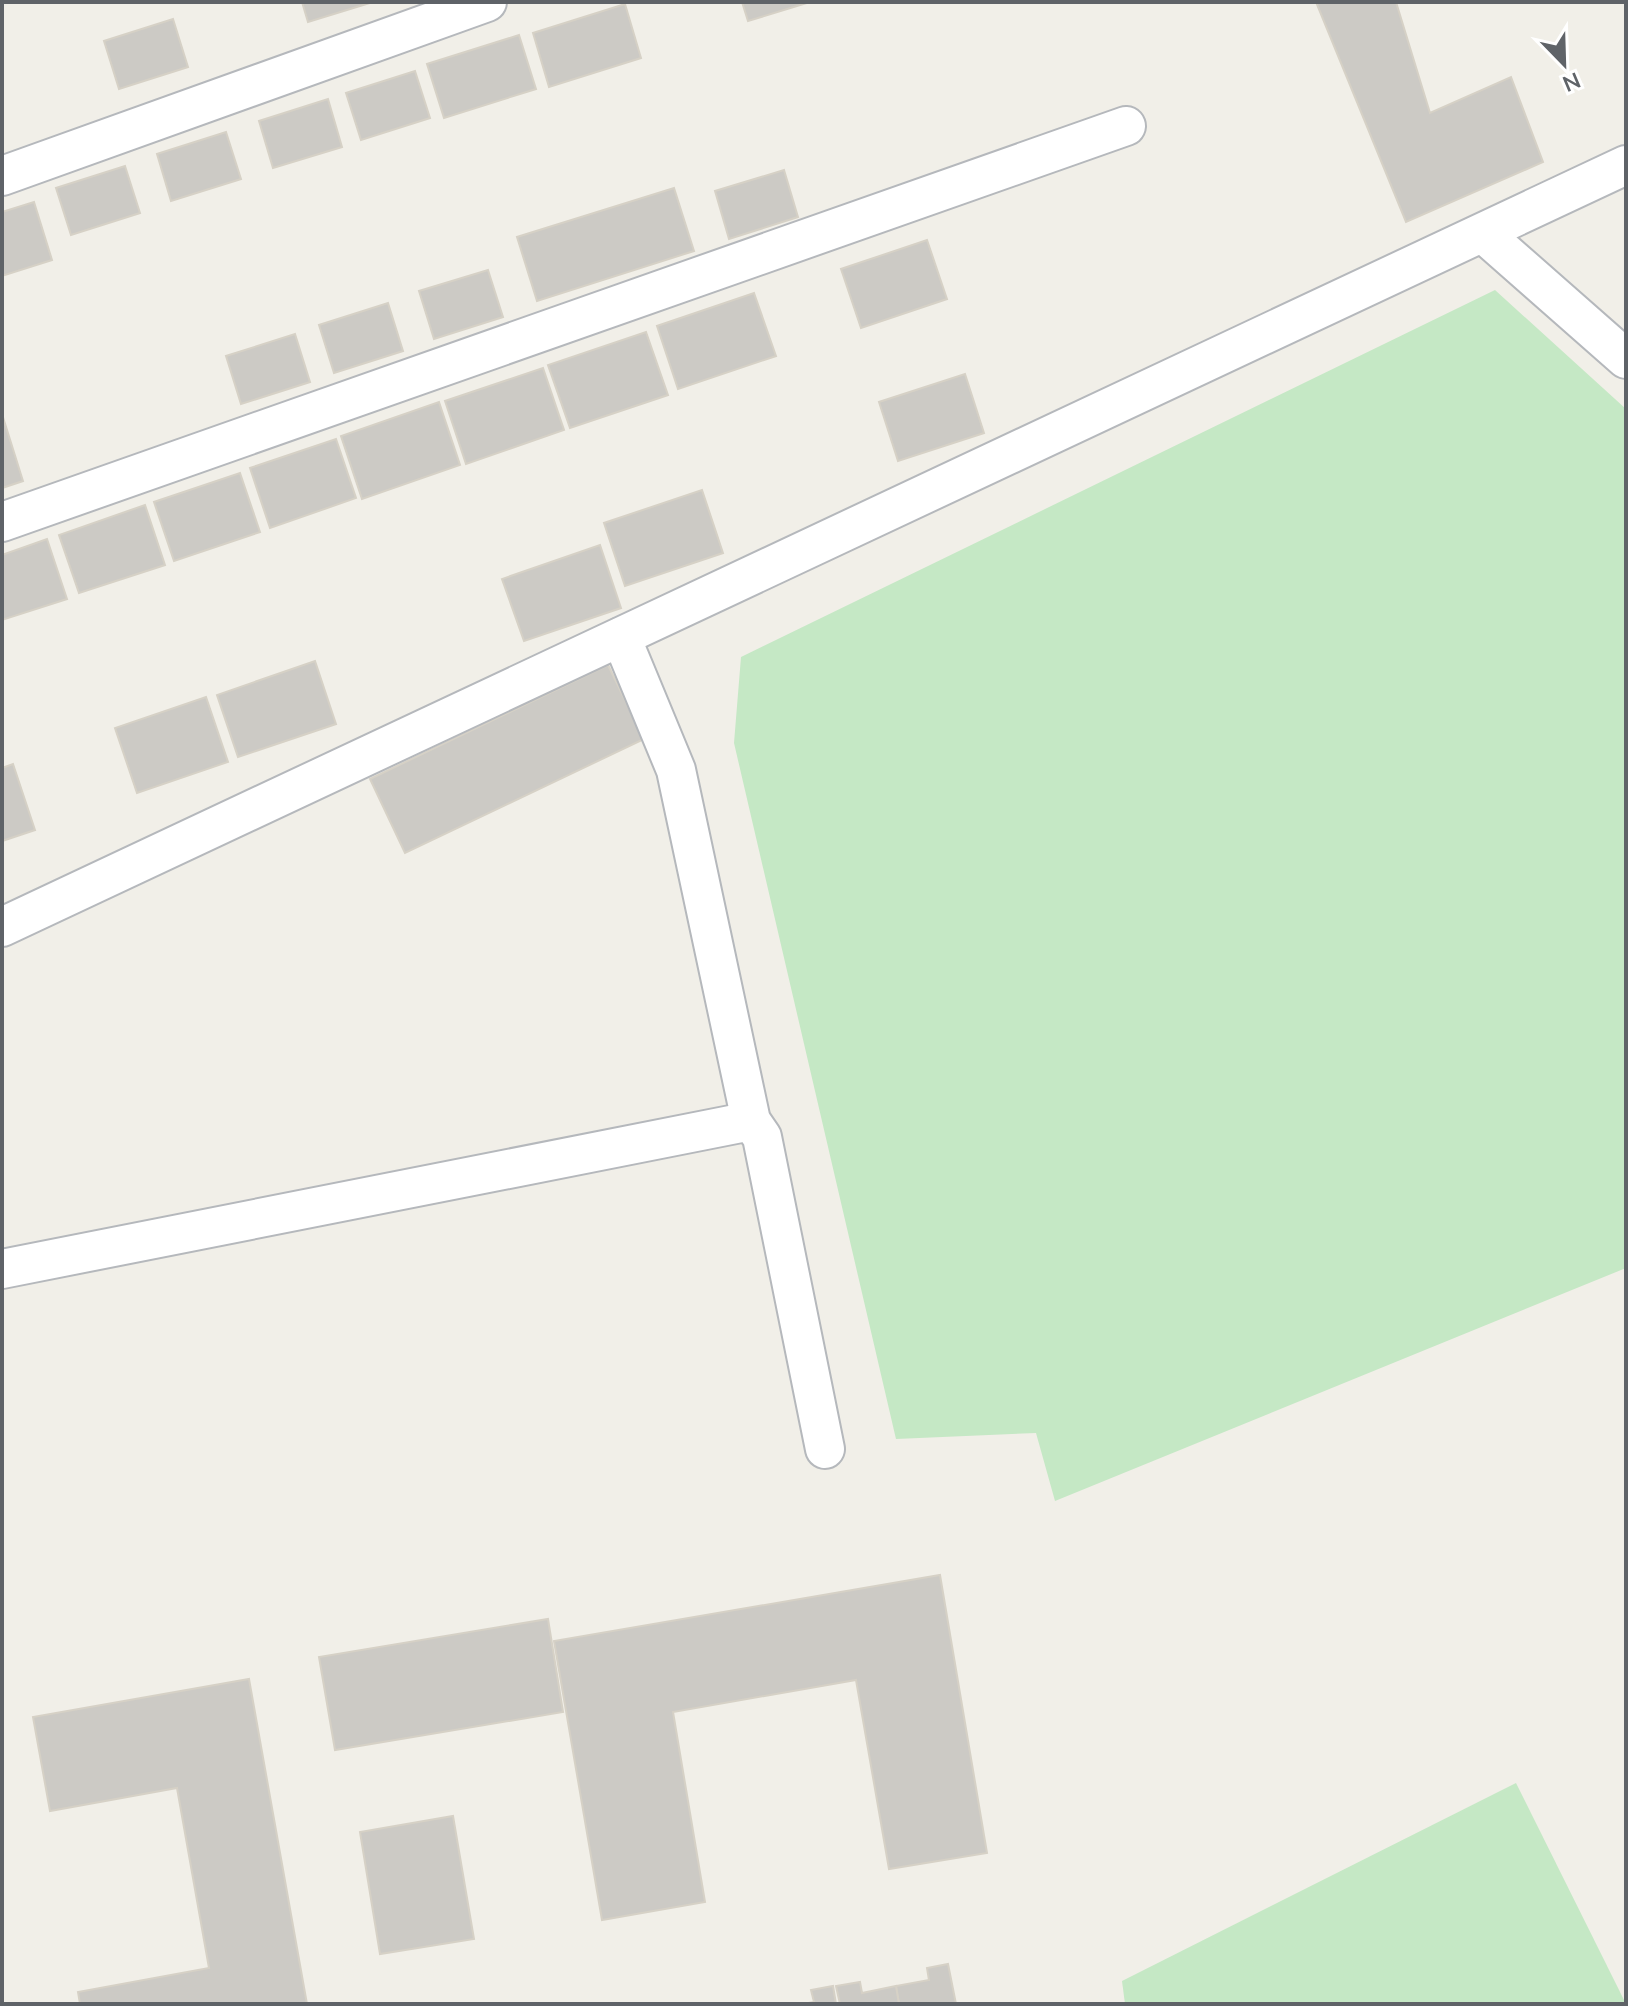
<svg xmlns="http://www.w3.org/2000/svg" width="1628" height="2006" font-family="Mulish,sans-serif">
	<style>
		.green { fill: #c5e8c5 }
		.building { fill: #cccac5; stroke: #d6d1c6; stroke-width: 2 }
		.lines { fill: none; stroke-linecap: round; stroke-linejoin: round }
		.minor-casing { stroke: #b5b8bc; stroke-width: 42 }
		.minor { stroke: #fff; stroke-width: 38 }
	</style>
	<rect width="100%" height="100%" fill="#f1efe8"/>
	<g class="green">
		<path d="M1495,290L1626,409V1268L1055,1501L1036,1433L896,1439L734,743L741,657Z"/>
		<path d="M1516,1783L1626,2004H1125L1122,1981Z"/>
	</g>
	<g class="building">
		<path d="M302,2H373L308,22Z"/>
		<path d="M742,2H810L748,21Z"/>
		<path d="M1316,2H1396L1430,113L1511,77L1543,162L1406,222Z"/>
		<path d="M625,4L641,58L549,87L533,33Z"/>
		<path d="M173,19L188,67L119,89L104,41Z"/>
		<path d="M519,35L536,89L444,118L427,64Z"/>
		<path d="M415,71L430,118L361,140L346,93Z"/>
		<path d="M328,99L342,147L273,168L259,121Z"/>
		<path d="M226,132L241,179L171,201L157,154Z"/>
		<path d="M125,166L140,213L71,235L56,188Z"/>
		<path d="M784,170L798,217L729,239L715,191Z"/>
		<path d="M674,188L694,251L537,301L517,237Z"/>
		<path d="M34,202L52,260L2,276V212Z"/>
		<path d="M927,240L947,299L861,328L841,269Z"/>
		<path d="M488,270L503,317L434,339L419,291Z"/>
		<path d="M754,293L776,356L678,389L657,326Z"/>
		<path d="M388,303L403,351L334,373L319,325Z"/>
		<path d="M646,332L668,395L570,428L548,365Z"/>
		<path d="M295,334L310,382L241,404L226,356Z"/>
		<path d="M543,368L564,430L466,464L445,401Z"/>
		<path d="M965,374L984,433L898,461L879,402Z"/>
		<path d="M439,402L460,465L362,499L341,436Z"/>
		<path d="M2,414L23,481L2,488Z"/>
		<path d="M336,439L356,498L270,528L250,468Z"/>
		<path d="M240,473L260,532L174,561L154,502Z"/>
		<path d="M702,490L723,553L625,586L604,523Z"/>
		<path d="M145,505L165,565L79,593L59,535Z"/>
		<path d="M47,539L67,599L2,620V555Z"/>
		<path d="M600,545L621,608L524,641L502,579Z"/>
		<path d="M315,661L336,724L238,757L217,695Z"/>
		<path d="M608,665L644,739L405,853L370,779Z"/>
		<path d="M206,697L228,762L137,793L115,728Z"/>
		<path d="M13,764L35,830L2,841V768Z"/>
		<path d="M940,1575L987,1853L889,1869L856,1680L673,1712L705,1902L602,1920L554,1641Z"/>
		<path d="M548,1619L563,1712L335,1750L319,1657Z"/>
		<path d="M249,1679L307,2004H80L78,1992L209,1968L177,1788L50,1811L33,1717Z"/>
		<path d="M453,1816L474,1939L380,1954L360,1832Z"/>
		<path d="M948,1964L956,2004H899L896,1986L929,1980L927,1968Z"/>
		<path d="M860,1982L862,1993L896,1986L899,2004H840L836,1986Z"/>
		<path d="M833,1986L836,2004H803L814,2002L811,1990Z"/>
	</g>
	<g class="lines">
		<defs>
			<g id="minor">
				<path d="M2,176L487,2"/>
				<path d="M1484,234L1626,359"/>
				<path d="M2,522L1126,126"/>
				<path d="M621,637L676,770L751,1121L762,1137L825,1449"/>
				<path d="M2,927L1626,165"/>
				<path d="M2,1269L751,1121"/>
			</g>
		</defs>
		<use href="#minor" class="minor-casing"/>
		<use href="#minor" class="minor"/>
	</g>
	<rect width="1628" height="2006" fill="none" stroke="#5f6368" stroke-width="8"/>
	<g transform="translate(1564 64) rotate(157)" stroke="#ffffff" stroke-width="6" paint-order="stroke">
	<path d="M0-6L14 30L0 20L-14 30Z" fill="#5f6368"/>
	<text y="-12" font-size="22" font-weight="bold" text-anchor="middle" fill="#5f6368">N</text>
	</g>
</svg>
